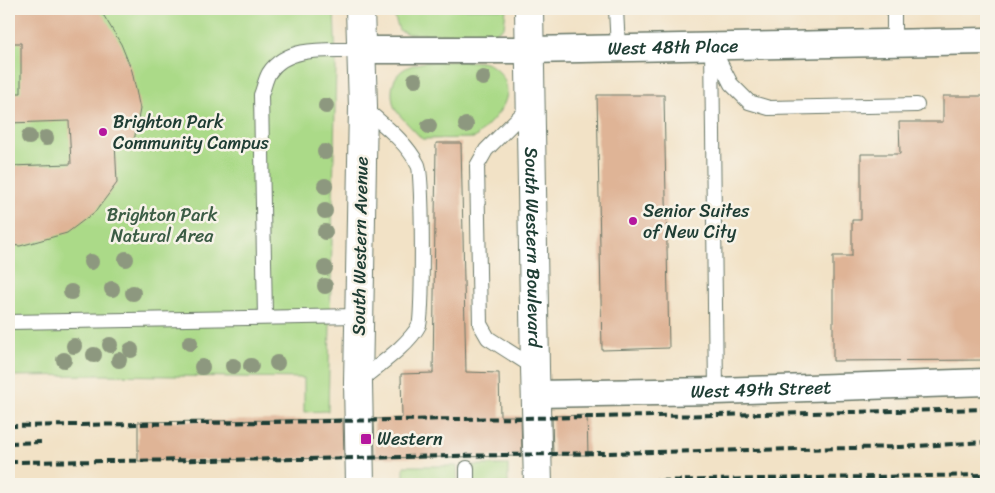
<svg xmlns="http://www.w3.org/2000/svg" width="995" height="493" font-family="Sriracha,sans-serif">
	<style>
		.green { fill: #abda88; stroke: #658c5e }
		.building { fill: #dfb496 }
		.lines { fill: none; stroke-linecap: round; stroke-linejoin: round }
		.lane-casing { stroke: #697767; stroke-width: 16 }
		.street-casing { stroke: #697767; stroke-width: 29 }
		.secondary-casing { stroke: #697767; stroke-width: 30 }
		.lane { stroke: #fff; stroke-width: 14 }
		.street { stroke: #fff; stroke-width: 26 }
		.secondary { stroke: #fff; stroke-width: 28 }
		.rail { stroke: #1f3d34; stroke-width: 4; stroke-dasharray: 8 4; stroke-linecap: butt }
		.tree { fill: #8d987f }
		.poi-dot { fill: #b5179e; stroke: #f7f3e8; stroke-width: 2 }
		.labels { text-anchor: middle; stroke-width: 5; stroke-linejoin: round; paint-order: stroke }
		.street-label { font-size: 18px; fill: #1f3d34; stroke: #f7f3e8 }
		.poi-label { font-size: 18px; fill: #1f3d34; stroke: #f7f3e8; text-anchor: start }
		.park-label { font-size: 18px; fill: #3b5c45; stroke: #f7f3e8 }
	</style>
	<rect width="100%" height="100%" fill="#f7f3e8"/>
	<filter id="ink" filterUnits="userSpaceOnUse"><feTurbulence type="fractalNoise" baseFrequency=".02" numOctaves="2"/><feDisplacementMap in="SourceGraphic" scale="10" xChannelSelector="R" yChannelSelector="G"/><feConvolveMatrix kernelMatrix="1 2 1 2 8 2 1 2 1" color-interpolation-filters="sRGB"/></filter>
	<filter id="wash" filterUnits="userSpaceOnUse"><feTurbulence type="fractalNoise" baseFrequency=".0096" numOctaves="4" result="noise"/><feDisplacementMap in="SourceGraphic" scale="20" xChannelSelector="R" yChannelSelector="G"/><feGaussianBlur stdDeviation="1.12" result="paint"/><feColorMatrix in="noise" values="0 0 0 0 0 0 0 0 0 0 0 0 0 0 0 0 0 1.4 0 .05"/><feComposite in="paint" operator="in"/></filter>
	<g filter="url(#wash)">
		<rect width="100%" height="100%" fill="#f2e2c6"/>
		<g class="green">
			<path d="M9,9H334L336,66L328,411L304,412V378L104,375L9,376Z"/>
			<path d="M395,9H506L504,27L494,34H408L399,30L395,18Z"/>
			<path d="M426,62C443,62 462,60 480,62C487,62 495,67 500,73C520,99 492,120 475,138L422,139C413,129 402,119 395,109C393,104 392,98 392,93C392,72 407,65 426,62Z"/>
			<rect x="473" y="465" width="35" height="19"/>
			<path d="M404,466H457L458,484H404Z"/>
		</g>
		<g id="blocks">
			<g class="building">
				<path d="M9,9H94L104,16L121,44L132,71L140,109L134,141L115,142L117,183L96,211L67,233L20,246L9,245V166L71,164L69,121L9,123V93H21V43H9Z"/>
				<path d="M597,95H664L669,348L602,350Z"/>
				<path d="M943,96H986V360L833,361V256H852V220H861V154H900L899,122H943Z"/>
				<path d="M436,143H461L466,372L499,373L500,416H521L522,456L375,458L374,419L402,418L401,374L433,373Z"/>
				<path d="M587,415L588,455H553L552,416Z"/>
				<path d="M343,419L344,458L138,461V422Z"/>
			</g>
		</g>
	</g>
	<g filter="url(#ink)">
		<use href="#blocks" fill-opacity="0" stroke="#697767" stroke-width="1"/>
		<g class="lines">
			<defs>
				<g id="lane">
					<path d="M616,9L618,48"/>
					<path d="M894,9V43"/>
					<path d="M712,46L716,391"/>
					<path d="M713,49L731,84L749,102L769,108L917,105"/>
					<path d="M530,106L486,150L477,166L480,324L488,338L535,368"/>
					<path d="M265,317L261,95C264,88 265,80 269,73C288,44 332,51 361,50"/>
					<path d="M9,322L358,316"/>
					<path d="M358,382C376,367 409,345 419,325C423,316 423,173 418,165C406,141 382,124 363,107"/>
					<path d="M467,468V484"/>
				</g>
				<g id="street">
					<path id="s1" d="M361,50H530L986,41"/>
					<path id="s2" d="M536,394L716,391L986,382"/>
				</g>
				<g id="secondary">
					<path d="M360,9L363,107L358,383L360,484"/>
					<path id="s3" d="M529,9L535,368L538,484"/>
				</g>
			</defs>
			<use href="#lane" class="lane-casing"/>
			<use href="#street" class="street-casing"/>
			<use href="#secondary" class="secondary-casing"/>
			<use href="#lane" class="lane"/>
			<use href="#street" class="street"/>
			<use href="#secondary" class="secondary"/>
			<g class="rail">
				<path d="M9,426L718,415L986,409"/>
				<path d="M9,443L42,442"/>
				<path d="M9,462L305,459L901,447L986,442"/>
				<path d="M481,484L986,475"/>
			</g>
		</g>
		<g class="tree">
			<circle cx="483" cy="78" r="8"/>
			<circle cx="415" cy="80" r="8"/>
			<circle cx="326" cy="106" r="8"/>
			<circle cx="466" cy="125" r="8"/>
			<circle cx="429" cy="126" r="8"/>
			<circle cx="29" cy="137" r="8"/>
			<circle cx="46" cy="138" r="8"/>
			<circle cx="325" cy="152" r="8"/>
			<circle cx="325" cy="186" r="8"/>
			<circle cx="325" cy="211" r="8"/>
			<circle cx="325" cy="232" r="8"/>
			<circle cx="126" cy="259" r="8"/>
			<circle cx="91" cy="262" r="8"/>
			<circle cx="325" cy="268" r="8"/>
			<circle cx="325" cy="286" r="8"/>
			<circle cx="112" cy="289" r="8"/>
			<circle cx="71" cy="292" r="8"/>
			<circle cx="133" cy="293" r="8"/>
			<circle cx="190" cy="343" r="8"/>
			<circle cx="110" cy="345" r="8"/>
			<circle cx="74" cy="346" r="8"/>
			<circle cx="131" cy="350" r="8"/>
			<circle cx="94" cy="355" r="8"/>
			<circle cx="64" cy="360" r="8"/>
			<circle cx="119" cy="360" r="8"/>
			<circle cx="277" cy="363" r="8"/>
			<circle cx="233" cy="366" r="8"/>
			<circle cx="251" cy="366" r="8"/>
			<circle cx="202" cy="367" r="8"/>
		</g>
	</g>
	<g class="poi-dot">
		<circle cx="103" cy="132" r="5"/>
		<circle cx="633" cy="221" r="5"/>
		<rect x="360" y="433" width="12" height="12" rx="2.5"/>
	</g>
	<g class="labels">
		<g class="street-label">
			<text dy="6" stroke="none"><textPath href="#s1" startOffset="312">West 48th Place</textPath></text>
			<text transform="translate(360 246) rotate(-89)" y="6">South Western Avenue</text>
			<text dy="6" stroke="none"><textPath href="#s3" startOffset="238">South Western Boulevard</textPath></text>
			<text dy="6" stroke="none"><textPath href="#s2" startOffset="225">West 49th Street</textPath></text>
		</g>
		<g class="poi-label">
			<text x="113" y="128">Brighton Park<tspan x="113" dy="21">Community Campus</tspan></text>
			<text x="643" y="217">Senior Suites<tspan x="643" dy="21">of New City</tspan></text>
			<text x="377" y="445">Western</text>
		</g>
		<g class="park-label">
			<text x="162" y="221">Brighton Park<tspan x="162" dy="21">Natural Area</tspan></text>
		</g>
	</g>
	<rect width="995" height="493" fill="none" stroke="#f7f3e8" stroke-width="30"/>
</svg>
